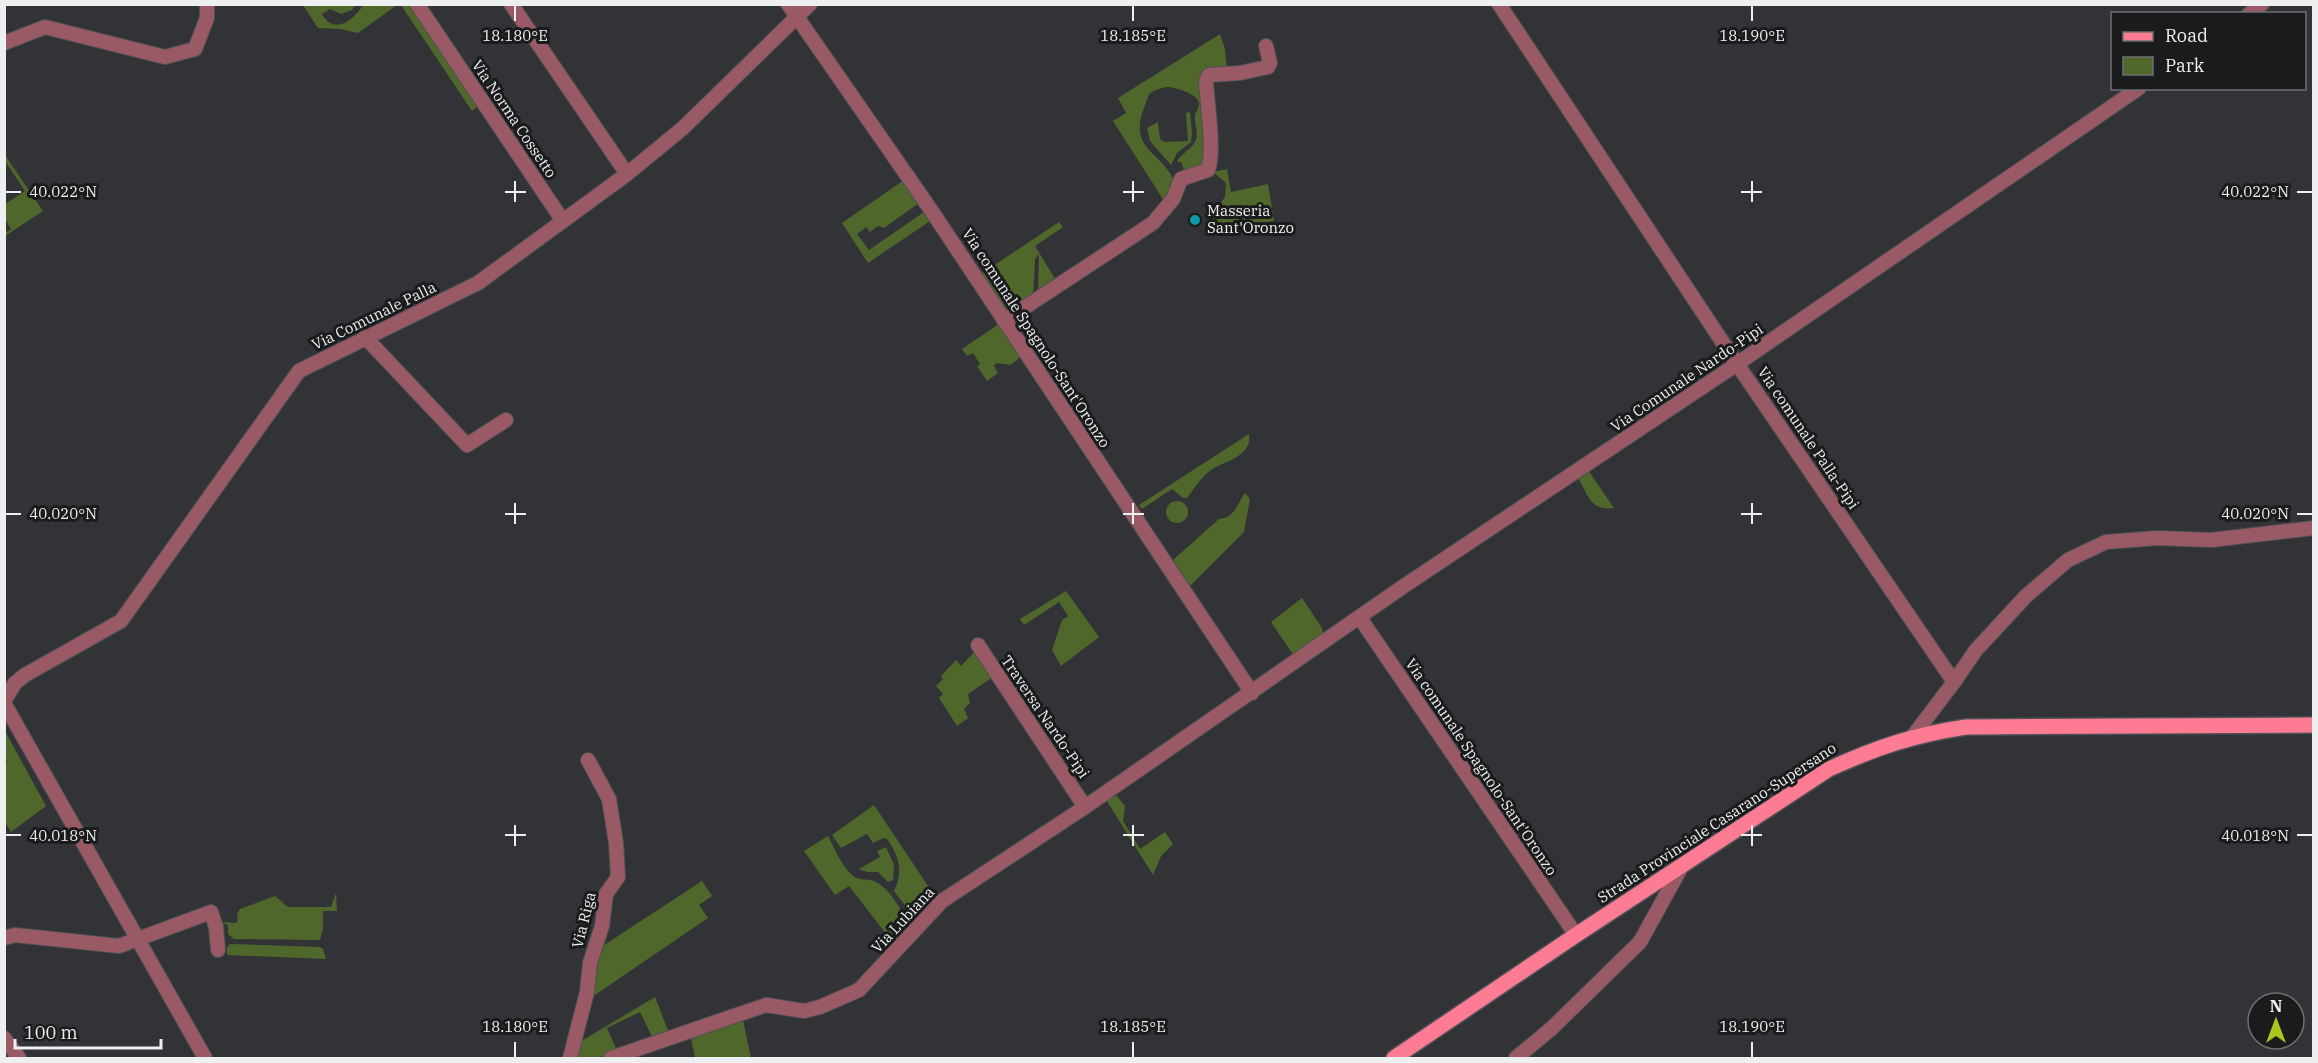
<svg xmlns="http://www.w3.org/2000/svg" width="2318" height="1063" font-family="'IBM Plex Serif',serif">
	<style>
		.green { fill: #4f672a }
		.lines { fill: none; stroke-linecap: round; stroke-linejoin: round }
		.minor-casing { stroke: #505155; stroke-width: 16 }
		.major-casing { stroke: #505155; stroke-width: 18 }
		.minor { stroke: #9a5a65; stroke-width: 14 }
		.major { stroke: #fd7c94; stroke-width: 15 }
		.ticks { fill: none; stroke: #eeeff1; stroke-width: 2 }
		.culture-dot { fill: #0f9aa8; stroke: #1a1b1c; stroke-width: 2 }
		.labels { text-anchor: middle; stroke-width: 6; stroke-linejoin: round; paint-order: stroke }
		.street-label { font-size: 15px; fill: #eeeff1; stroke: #1a1b1c }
		.poi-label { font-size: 15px; fill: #eeeff1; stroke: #1a1b1c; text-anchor: start }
		.ticks-label { font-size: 15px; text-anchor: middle; fill: #eeeff1; stroke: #1a1b1c; stroke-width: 6; stroke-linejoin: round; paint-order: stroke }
	</style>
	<rect width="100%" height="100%" fill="#323337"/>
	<g class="green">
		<path d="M303,5H355L352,10L341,14L330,9L322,14C334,36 354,20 363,5H397L358,33L340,29L318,28Z"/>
		<path d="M401,5H413L481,104L472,111Z"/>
		<path d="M1220,34L1225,49L1227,71L1202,70L1209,163L1185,175L1182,163L1177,161C1182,153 1192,149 1196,140C1199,131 1194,125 1195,116C1195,112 1199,109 1199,103C1198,94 1175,87 1167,87C1160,88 1155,90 1149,94C1146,104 1140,115 1140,126C1138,146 1157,155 1167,169C1170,172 1172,177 1174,181L1166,204L1113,121L1126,113L1118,98Z"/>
		<path d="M1190,112L1192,133L1191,142L1177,153L1171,165L1150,141L1147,128L1158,122L1160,139L1164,142L1188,141L1186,113Z"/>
		<path d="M5,155L43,211L5,236V229L7,232L11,229L5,219V204L25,191L5,161Z"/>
		<path d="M1227,169L1231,192L1268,184L1274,221L1210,229L1211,215L1225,197L1226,183L1213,172Z"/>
		<path d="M904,180L919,203L884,228L878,226L870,232L866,227L857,234L869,250L924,212L930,221L868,263L842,223Z"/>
		<path d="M1059,222L1063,227L1035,246L1057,282L1038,294L1039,254L1035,259L1033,298L1006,316L978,276Z"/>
		<path d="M999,324L1021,357L1010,365L996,363L994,366L998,373L987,381L977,366L980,364L973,353L967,356L962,349Z"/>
		<path d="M1249,434C1253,459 1219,461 1206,474C1199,481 1193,490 1187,498H1183L1172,489L1142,509L1139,505Z"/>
		<path d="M1588,470L1614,508C1590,511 1589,496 1578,478Z"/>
		<path d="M1245,493L1250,499L1244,532L1190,586L1173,560L1219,519C1235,518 1237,504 1245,493Z"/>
		<circle cx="1177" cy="512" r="11"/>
		<path d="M1066,591L1099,637L1061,666L1052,650L1062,620L1068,616L1059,602L1024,625L1020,619Z"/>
		<path d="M1302,598L1322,628L1324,637L1294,656L1271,622Z"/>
		<path d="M975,651L993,677L968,694L970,703L964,709L968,718L957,726L939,698L943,694L936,686L943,679L941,676L956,660L961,666Z"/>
		<path d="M5,731L46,806L11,832L5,822L4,764L7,762L5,758Z"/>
		<path d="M1110,794L1117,796L1125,806L1123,821L1140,849L1165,832L1173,844L1161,856L1153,875L1105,798Z"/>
		<path d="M874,805L936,898L919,917L909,911L894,891C904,872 899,856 887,839L883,838L873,843L867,834L841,848L832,835Z"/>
		<path d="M828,836C835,849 842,867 853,876C860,881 869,878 876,882C889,889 902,909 907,923H905L894,944L849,886L835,895L804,851Z"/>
		<path d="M886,847L894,865L893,880L888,882L878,872H867L859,869L880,857L877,851Z"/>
		<path d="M702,881L712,896L699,905L708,918L589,999L598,949Z"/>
		<path d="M336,893L337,911H323V929L320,940L234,939L228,934V925L220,922L236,923L238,920L237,914L240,909L275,896L288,907H331Z"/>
		<path d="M230,944L320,947L323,949L326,959L227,955V947Z"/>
		<path d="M655,997L669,1033L653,1039L640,1012L607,1028L617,1051L598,1058H573L578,1043Z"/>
		<path d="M742,1015L751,1058H695L691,1037Z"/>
	</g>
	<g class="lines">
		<defs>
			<g id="minor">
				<path d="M417,4L563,221"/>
				<path d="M511,4L627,174"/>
				<path d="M788,4L931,210L1252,693"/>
				<path d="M1499,4L1737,364L1954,682L1913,736"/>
				<path d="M2249,14L2262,4"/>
				<path d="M4,43L45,27L165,57L195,49L207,18V4"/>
				<path d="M1004,321L1153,223L1173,199L1181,179L1208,170C1215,150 1207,104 1206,81L1209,75L1240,73L1268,67L1270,63L1266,46"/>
				<path d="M365,337L467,445L506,420"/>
				<path d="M1360,618L1576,935"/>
				<path d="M978,645L1085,807"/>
				<path d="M1954,682L1976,650L2026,596L2068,560L2106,542L2157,538L2211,540L2314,528"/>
				<path d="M4,701L15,683L25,675L121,621L299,371L478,283L627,174L683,128L810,4"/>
				<path d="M4,703L205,1058"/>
				<path d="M4,938L15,935L119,946L211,912L216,927L218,950"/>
				<path d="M4,1038L19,1058"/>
				<path d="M570,1058L587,992L590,963L602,926L606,894L618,877L616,843L609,799L588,760"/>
				<path d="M611,1058L766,1005L804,1011L820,1007L859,990L942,901L1085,807L1404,586L1737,364L2139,88"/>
				<path d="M1516,1058L1552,1028L1640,942L1682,866"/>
			</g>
			<path id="major" d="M1394,1058L1576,935L1829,769C1878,747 1913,735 1966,727L2314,725"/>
		</defs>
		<use href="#minor" class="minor-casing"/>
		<use href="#major" class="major-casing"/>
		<use href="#minor" class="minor"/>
		<use href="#major" class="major"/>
	</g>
	<path class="ticks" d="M515,6V21M1133,6V21M1752,6V21M515,181V202M1133,181V202M1752,181V202M6,192H21M505,192H526M1123,192H1144M1741,192H1762M2297,192H2312M515,503V524M1133,503V524M1752,503V524M6,514H21M505,514H526M1123,514H1144M1741,514H1762M2297,514H2312M515,825V846M1133,825V846M1752,825V846M6,835H21M505,835H526M1123,835H1144M1741,835H1762M2297,835H2312M515,1042V1057M1133,1042V1057M1752,1042V1057"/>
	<circle class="culture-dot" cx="1195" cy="220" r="6"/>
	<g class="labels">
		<g class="street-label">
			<text transform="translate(514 119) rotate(56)" y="5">Via Norma Cossetto</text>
			<text transform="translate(374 316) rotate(-26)" y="5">Via Comunale Palla</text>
			<text transform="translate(1036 338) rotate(57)" y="5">Via comunale Spagnolo-Sant'Oronzo</text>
			<text transform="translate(1687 378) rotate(-34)" y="5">Via Comunale Nardo-Pipi</text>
			<text transform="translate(1808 438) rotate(56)" y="5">Via comunale Palla-Pipi</text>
			<text transform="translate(1045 717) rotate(56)" y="5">Traversa Nardo-Pipi</text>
			<text transform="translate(1481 767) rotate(56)" y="5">Via comunale Spagnolo-Sant'Oronzo</text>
			<text transform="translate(1717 823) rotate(-33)" y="5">Strada Provinciale Casarano-Supersano</text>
			<text transform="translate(584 920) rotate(-76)" y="5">Via Riga</text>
			<text transform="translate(903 920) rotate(-47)" y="5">Via Lubiana</text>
		</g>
		<g class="poi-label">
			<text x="1207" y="216">Masseria<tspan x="1207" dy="17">Sant'Oronzo</tspan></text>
		</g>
	</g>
	<g class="ticks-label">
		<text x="515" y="41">18.180°E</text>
		<text x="1133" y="41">18.185°E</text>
		<text x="1752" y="41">18.190°E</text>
		<text x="63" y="197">40.022°N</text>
		<text x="2255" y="197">40.022°N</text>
		<text x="63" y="519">40.020°N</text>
		<text x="2255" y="519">40.020°N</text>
		<text x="63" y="841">40.018°N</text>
		<text x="2255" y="841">40.018°N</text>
		<text x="515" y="1032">18.180°E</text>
		<text x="1133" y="1032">18.185°E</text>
		<text x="1752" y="1032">18.190°E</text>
	</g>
	<rect width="2318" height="1063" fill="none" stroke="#eeeff1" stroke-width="12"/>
	<rect x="2111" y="12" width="195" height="78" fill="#1a1b1c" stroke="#6f7071" stroke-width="1.5"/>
	<rect x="2123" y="32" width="30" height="9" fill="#fd7c94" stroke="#6f7071" stroke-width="1.5"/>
	<text x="2165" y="42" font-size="18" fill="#eeeff1">Road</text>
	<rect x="2123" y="57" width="30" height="18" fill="#4f672a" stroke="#6f7071" stroke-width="1.5"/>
	<text x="2165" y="72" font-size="18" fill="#eeeff1">Park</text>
	<g transform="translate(2276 1021)"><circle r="28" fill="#1a1b1c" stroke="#6f7071" stroke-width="1.5"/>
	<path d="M0-4.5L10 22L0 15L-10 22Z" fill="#a9c71a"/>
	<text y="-9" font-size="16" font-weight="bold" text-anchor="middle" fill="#eeeff1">N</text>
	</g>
	<path d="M15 1039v9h146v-9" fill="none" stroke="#eeeff1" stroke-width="3"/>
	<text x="24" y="1039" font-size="18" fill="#eeeff1" stroke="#1a1b1c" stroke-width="4.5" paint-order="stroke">100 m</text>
</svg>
